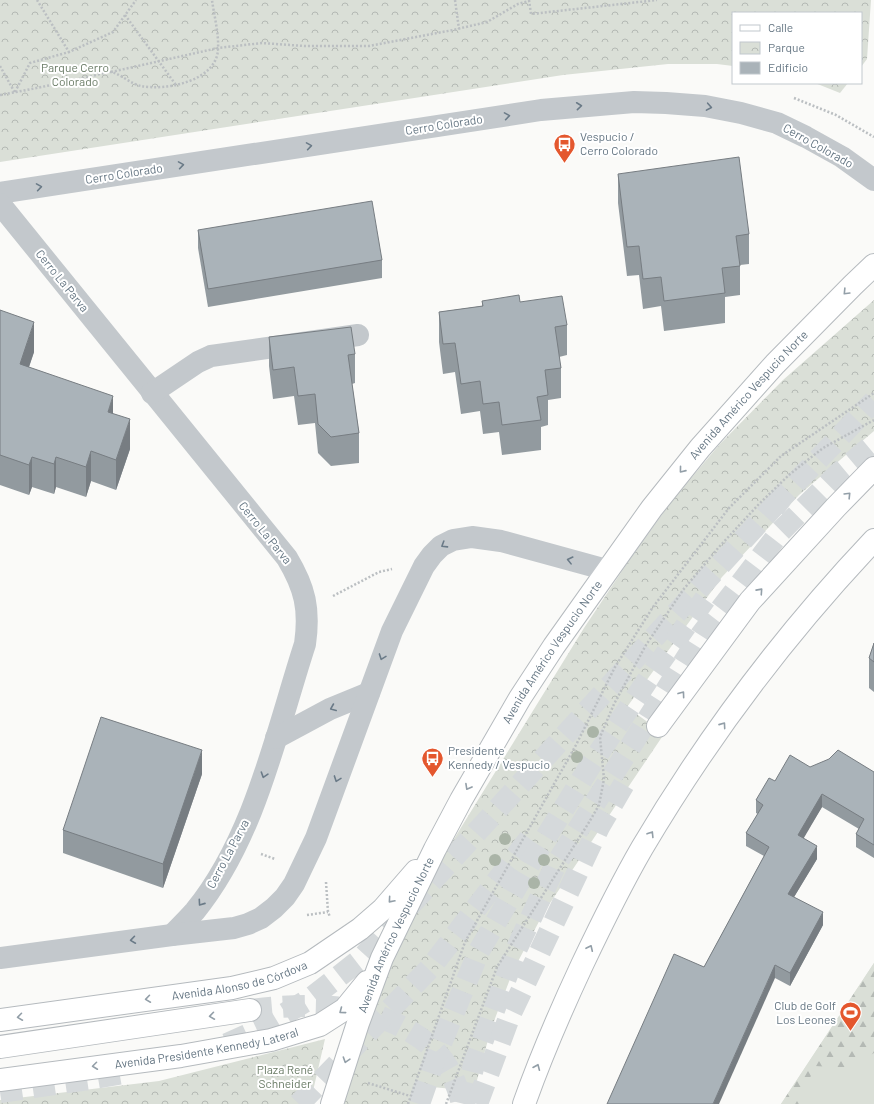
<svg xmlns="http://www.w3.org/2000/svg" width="874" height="1104" font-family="Barlow,sans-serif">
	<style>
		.grass { fill: #dadfd7 }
		.forest { fill: url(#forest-firs) }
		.park { fill: url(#park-crowns) }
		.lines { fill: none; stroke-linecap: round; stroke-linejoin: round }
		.major-tunnel { stroke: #d5d9db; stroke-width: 22; stroke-dasharray: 22 11; stroke-linecap: butt }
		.highway-tunnel { stroke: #d5d9db; stroke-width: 22; stroke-dasharray: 22 11; stroke-linecap: butt }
		.major-casing { stroke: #b5babe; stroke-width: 24 }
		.highway-casing { stroke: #b4b9bd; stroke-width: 24 }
		.path { stroke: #bbbfc2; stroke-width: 2.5; stroke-dasharray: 2 2; stroke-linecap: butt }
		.minor { stroke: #c3c8cc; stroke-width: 22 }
		.major { stroke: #fff; stroke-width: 22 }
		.highway { stroke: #fff; stroke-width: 22 }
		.tree { fill: #aab4a7 }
		.wall { fill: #929a9f }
		.shaded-wall { fill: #777d82 }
		.building { fill: #aab3b9; stroke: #777d82 }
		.oneway { stroke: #6a7a87 }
		.oneway2 { stroke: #939fa8 }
		.labels { text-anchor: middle; stroke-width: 4; stroke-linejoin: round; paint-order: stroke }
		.park-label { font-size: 12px; fill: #687a64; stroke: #fff }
		.street-label { font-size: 12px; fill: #657683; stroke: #fff }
		.poi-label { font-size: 12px; fill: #657683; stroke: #fff; text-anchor: start }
	</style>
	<defs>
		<pattern id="forest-firs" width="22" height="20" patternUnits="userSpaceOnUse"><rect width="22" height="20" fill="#dadfd7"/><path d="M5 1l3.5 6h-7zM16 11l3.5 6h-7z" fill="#b4b9b4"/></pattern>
		<pattern id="park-crowns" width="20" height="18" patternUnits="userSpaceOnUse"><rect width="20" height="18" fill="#dadfd7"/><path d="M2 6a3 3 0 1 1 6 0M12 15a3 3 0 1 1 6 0" fill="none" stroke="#b4b9b4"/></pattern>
	</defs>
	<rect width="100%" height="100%" fill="#fafaf8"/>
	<path class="grass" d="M874,963V1104H781Z"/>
	<path class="forest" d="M874,963V1053L850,1068L815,1066L799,1104H781Z"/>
	<g class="park">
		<path d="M0,0H871L867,59L861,67V13H733V66L717,64H668L563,75L0,162Z"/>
		<path d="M815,83H848L840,93Z"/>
		<path d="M874,300V431L799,495L722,577L627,707L664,734L544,912L513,971L491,1029L474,1091L432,1087L428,1104H338L387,970L433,873L584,628L628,562L671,502L719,445L783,380Z"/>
		<path d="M325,1039L310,1104H0V1100L159,1081Z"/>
	</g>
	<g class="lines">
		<path class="major-tunnel" d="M250,1010C291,1005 332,1003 372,1014C380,1016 387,1020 394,1023C433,1041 452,1063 462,1104"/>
		<g class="highway-tunnel">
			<path d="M774,508L783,496L874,401"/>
			<path d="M227,1044L258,1030L311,998L361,959L783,496"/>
			<path d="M0,1092L89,1079L123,1073"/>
			<path d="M299,1104L431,967L536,830"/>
			<path d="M419,1104L435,1058L479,951L535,855L592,763L653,672L705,599"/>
			<path d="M464,1104L474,1064L517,948L555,866L701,635L780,532L837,475L874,444"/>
			<path d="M477,1104L510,1015L599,827L624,784"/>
		</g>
		<defs>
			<g id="major">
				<path id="s1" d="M0,1020L232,988L274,978L310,963L360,929L383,909L416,871"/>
				<path d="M0,1047L250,1010"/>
				<path id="s2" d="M0,1080L181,1056L271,1040L320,1025L345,1009L367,982"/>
				<path id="s3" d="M332,1104L358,1023L382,958L435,849L461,800L520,698L554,646L652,508L700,448L775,364L853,285L874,265"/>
				<path d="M524,1104C541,1056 561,1010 582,965C601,925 620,886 642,848C707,738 786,633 874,540"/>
			</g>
			<path id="highway" d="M658,726L750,601L836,507L874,468"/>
		</defs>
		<use href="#major" class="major-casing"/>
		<use href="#highway" class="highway-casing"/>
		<g class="path">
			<path d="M37,0L69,52L113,32L136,0"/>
			<path d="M455,0L459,29"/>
			<path d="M529,0L531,14L657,0"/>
			<path d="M125,15L176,85"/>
			<path d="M0,66L15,93"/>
			<path d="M111,72L218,48L262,43L304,46H369L453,30L487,22L518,4L529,1"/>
			<path d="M15,92L30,63L69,52"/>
			<path d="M0,95C28,90 56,84 84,78C91,77 104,72 111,72C119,73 131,84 141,86C166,91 217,81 218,49C219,34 214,15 212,0"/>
			<path d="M794,98L836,115L874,137"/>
			<path d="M333,596L379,572L392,569"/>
			<path d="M261,854L275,859"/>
			<path d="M326,882L328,912L330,917"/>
			<path d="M307,915L328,912"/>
			<path d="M368,1083L410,1096"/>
			<path d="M408,1104L465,942L576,745L615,667L653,607L729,508L781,456L874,393"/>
			<path d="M446,1104L497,967L588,824L599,805L604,779L600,737L614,704L646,645L683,590L719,547L759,504L790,474L823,448L874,420"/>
		</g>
		<g class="minor">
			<path d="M0,193L541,110L634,102L666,103L705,106L741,113L777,123L806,137L842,157L874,180"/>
			<path d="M0,204L287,558C305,588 310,609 305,644C276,733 255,837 195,911C188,919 180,927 172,935"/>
			<path d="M152,393L198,362L211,356L358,335"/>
			<path d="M276,738L330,709L369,693"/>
			<path d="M0,958L172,935L234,928L248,924L261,918L274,908L285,897L294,884L316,838L392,631L424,566L432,555L441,546L453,540L472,537L501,541L607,570"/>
		</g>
		<use href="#major" class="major"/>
		<use href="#highway" class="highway"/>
	</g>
	<g class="tree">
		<circle cx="593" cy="732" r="6"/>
		<circle cx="577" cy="757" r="6"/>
		<circle cx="505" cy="839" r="6"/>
		<circle cx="495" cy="860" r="6"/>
		<circle cx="544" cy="860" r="6"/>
		<circle cx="534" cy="883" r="6"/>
	</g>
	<g class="wall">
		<path d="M618,174L749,234V264L740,265V295L725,297V323L664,331L661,306L643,309L639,275L627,276L618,203Z"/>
		<path d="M198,230L382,260V278L208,307L198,248Z"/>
		<path d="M482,301L520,302L567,325V355L559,357L561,368V398L548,400V425L541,427V450L502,455L499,432L483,434L480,411L461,414L455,372L443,374L439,342V312L482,306Z"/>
		<path d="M0,310L34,352L29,367L113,414L130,449L116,490L91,481L86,497L56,487L54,494L32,487L29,495L0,485Z"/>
		<path d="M269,337L355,354V383L352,384L359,433V463L331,466L318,453L315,423L298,425L294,396L273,399L269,366Z"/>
		<path d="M874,643V692L869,688V658Z"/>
		<path d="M810,767L874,772V858L856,847V834L859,829L822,807L803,838L817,859L794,897L823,925L790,986L775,978L704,967L764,856L746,846V833L758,814L756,813V800L775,781Z"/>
		<path d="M202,774L163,888L63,853V830Z"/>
	</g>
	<g class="shaded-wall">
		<path d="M34,322V352L20,393V364Z"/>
		<path d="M113,396V426L108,412Z"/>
		<path d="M130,419V449L116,490V460Z"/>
		<path d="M91,451V481L86,497V467Z"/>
		<path d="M32,457V487L29,495V465Z"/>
		<path d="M56,457V487L54,494V464Z"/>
		<path d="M202,750V774L163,888V864Z"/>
		<path d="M822,794V807L798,848V835Z"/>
		<path d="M817,846V859L788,907V894Z"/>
		<path d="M823,912V925L790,986V973Z"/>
		<path d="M775,965V978L719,1104H713Z"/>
	</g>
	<g class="building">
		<path d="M739,157L749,234L736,236L740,266L722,268L725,293L664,301L661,277L643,279L639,246L627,247L618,174Z"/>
		<path d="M372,201L382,260L208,289L198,230Z"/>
		<path d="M519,295L520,302L562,296L567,325L555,327L561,368L545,370L548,395L537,397L541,420L502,425L499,402L483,404L480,381L461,384L455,343L443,344L439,312L483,306L482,301Z"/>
		<path d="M0,310L34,322L20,364L113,396L108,412L130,419L116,460L91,451L86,467L56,457L54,464L32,457L29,465L0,455Z"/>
		<path d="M351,327L355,354L348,355L359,433L331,437L318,424L315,394L298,396L294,367L273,370L269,337Z"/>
		<path d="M874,643V662L869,658Z"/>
		<path d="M101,717L202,750L163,864L63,830Z"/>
		<path d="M838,750L874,772V845L856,834L864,819L822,794L798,835L817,846L788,894L823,912L790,973L775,965L713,1104H607L674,954L704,967L769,847L746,833L763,805L756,800L769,778L775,781L790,755L810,767L829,759Z"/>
	</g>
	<defs><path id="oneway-chevron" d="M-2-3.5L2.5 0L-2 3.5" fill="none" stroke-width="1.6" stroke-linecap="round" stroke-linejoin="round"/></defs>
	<g class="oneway">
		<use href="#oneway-chevron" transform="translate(579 106) rotate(-6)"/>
		<use href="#oneway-chevron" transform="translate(709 107) rotate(10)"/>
		<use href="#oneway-chevron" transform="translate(507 116) rotate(-9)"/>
		<use href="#oneway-chevron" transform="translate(309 146) rotate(-9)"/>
		<use href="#oneway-chevron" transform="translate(181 165) rotate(-9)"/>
		<use href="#oneway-chevron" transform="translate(39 187) rotate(-9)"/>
		<use href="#oneway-chevron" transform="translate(444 545) rotate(148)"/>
		<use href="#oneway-chevron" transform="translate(570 560) rotate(-166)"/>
		<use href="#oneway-chevron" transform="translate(382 657) rotate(110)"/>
		<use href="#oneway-chevron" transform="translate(333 708) rotate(157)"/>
		<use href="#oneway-chevron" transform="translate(264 775) rotate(108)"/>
		<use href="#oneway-chevron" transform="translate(337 779) rotate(110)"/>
		<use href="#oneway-chevron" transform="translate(201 903) rotate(125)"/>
		<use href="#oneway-chevron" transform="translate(133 940) rotate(172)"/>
	</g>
	<g class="oneway2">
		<use href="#oneway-chevron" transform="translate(846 292) rotate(134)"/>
		<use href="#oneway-chevron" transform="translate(682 470) rotate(129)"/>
		<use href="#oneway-chevron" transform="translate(848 495) rotate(-46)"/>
		<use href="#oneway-chevron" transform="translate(760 591) rotate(-48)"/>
		<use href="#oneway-chevron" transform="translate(682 694) rotate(-54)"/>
		<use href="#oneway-chevron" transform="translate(723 725) rotate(-55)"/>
		<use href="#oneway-chevron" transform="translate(468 787) rotate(119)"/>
		<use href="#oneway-chevron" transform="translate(651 834) rotate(-58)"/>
		<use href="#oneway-chevron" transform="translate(391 900) rotate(131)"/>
		<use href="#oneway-chevron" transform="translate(590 948) rotate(-65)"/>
		<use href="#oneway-chevron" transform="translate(148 999) rotate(172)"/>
		<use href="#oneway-chevron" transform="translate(342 1011) rotate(143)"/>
		<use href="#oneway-chevron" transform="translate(212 1016) rotate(172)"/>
		<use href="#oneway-chevron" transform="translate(20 1017) rotate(172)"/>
		<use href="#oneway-chevron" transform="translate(346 1060) rotate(108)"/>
		<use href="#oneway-chevron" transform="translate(95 1066) rotate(173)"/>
		<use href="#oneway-chevron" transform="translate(537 1067) rotate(-67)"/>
	</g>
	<defs>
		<symbol id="bus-pin" viewBox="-11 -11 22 30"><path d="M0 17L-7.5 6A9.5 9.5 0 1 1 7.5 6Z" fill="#e4572e" stroke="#fff"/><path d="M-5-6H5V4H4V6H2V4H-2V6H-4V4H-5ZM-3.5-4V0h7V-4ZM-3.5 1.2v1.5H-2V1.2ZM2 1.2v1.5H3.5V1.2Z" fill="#fff"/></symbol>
		<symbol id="stadium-pin" viewBox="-11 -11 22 30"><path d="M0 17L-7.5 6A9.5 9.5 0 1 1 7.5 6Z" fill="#e4572e" stroke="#fff"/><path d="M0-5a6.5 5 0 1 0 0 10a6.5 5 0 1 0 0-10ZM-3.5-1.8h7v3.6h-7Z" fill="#fff"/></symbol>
	</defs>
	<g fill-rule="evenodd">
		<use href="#bus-pin" x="552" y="132" width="25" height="34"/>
		<use href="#bus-pin" x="420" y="746" width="25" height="34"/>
		<use href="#stadium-pin" x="838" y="1000" width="25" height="34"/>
	</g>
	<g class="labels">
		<g class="park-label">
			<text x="75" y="72">Parque Cerro<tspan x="75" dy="14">Colorado</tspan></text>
			<text x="285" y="1074">Plaza René<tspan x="285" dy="14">Schneider</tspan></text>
		</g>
		<g class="street-label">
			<text transform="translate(444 125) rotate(-9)" y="4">Cerro Colorado</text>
			<text transform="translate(818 146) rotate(29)" y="4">Cerro Colorado</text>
			<text transform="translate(124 174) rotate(-9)" y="4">Cerro Colorado</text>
			<text transform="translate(62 281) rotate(51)" y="4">Cerro La Parva</text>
			<text dy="4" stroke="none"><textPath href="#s3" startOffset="829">Avenida Américo Vespucio Norte</textPath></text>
			<text transform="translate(265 533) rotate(51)" y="4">Cerro La Parva</text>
			<text dy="4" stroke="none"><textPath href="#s3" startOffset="505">Avenida Américo Vespucio Norte</textPath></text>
			<text transform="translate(228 854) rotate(-62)" y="4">Cerro La Parva</text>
			<text dy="4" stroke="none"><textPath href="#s3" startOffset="181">Avenida Américo Vespucio Norte</textPath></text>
			<text dy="4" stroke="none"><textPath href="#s1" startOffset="243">Avenida Alonso de Córdova</textPath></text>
			<text dy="4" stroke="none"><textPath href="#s2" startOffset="209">Avenida Presidente Kennedy Lateral</textPath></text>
		</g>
		<g class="poi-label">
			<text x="580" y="141">Vespucio /<tspan x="580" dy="14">Cerro Colorado</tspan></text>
			<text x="448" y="755">Presidente<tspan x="448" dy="14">Kennedy / Vespucio</tspan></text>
			<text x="836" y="1010" text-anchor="end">Club de Golf<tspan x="836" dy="14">Los Leones</tspan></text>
		</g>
	</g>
	<rect x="732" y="12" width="130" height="72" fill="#ffffff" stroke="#c1c8cd"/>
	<rect x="740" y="25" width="20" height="6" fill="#ffffff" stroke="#c1c8cd"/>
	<text x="768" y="32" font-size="12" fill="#657683">Calle</text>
	<rect x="740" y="42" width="20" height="12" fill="url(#park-crowns)" stroke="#c1c8cd"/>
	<text x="768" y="52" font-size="12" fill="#657683">Parque</text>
	<rect x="740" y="62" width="20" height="12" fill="#aab3b9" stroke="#c1c8cd"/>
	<text x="768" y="72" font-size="12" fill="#657683">Edificio</text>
</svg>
